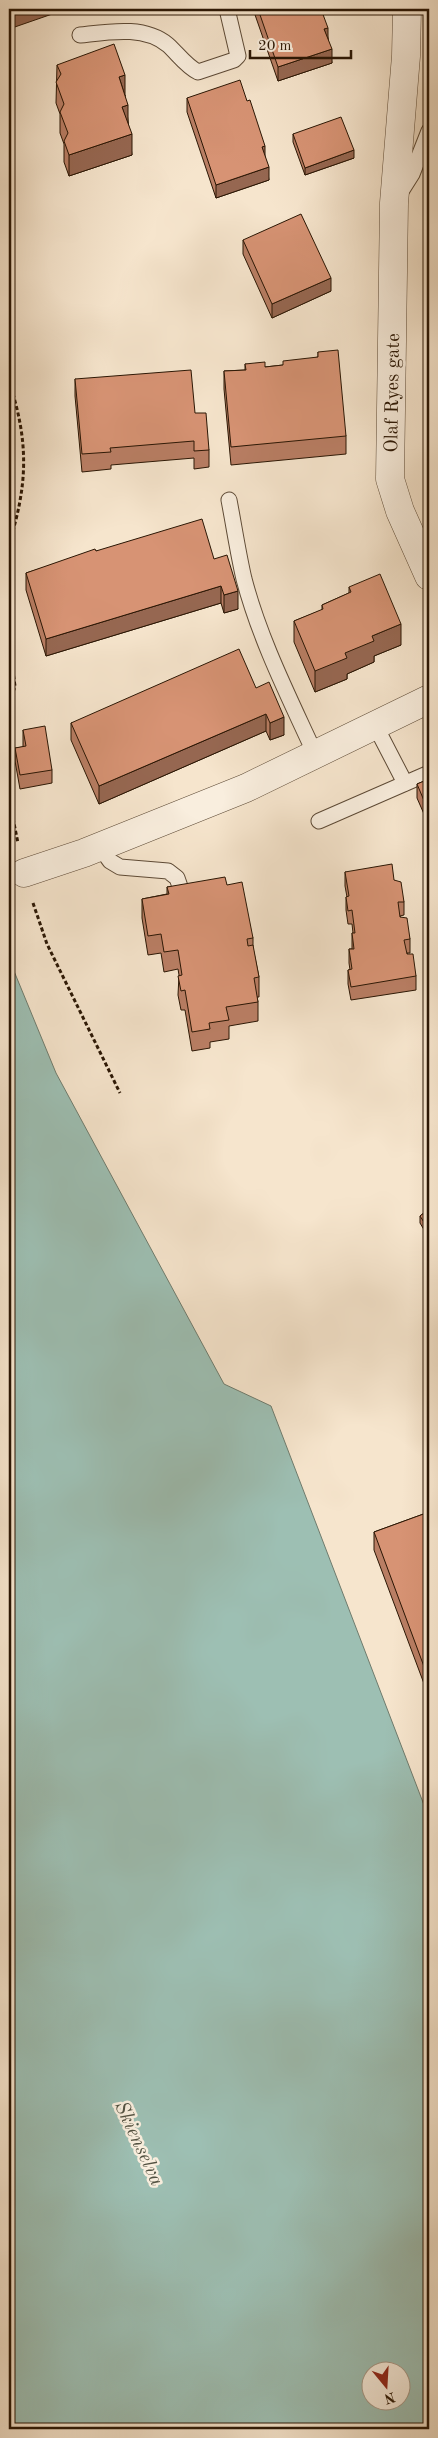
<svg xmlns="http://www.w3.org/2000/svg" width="438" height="2438" font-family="'Old Standard TT',serif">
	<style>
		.water { fill: #9dbfb3; stroke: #6f7b6d; fill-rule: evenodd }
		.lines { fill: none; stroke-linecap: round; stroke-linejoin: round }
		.service-casing { stroke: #5d4a36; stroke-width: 17 }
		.minor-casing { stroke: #5d4a36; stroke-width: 29 }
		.path { stroke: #2a1604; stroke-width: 3; stroke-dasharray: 4 2.5; stroke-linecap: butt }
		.service { stroke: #f9eede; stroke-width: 15 }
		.minor { stroke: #f9eede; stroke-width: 28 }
		.wall { fill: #b97e64; stroke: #2a1604 }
		.shaded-wall { fill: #966751; stroke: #2a1604 }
		.building { fill: #d79374; stroke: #2a1604 }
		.labels { text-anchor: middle; stroke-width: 5; stroke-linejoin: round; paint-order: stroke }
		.street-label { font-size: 19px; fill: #2a1604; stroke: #f9eede }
		.water-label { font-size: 20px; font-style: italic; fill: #525141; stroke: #f9eede }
	</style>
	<rect width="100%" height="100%" fill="#f6e5cd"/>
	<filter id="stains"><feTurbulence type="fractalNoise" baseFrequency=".004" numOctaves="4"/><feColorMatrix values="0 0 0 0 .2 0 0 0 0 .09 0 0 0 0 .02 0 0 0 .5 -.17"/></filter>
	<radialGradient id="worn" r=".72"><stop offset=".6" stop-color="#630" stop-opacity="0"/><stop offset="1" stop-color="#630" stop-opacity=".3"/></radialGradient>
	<path class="water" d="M9,959L56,1073L224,1384L271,1406L429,1818V2429H9ZM370,2370H400V2400H370Z"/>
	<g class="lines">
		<defs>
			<g id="service">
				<path d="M80,35C108,32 144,25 168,45C178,54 186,66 198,72L234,60L238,56L227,9"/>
				<path d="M400,193L412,174L429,131"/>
				<path d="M229,500C234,526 238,553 244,579C260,640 289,697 315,754"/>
				<path d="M376,727L405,783"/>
				<path d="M319,821L429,773"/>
				<path d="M100,847L110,861L120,867L168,871L177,878L185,901"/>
			</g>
			<g id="minor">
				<path d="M407,9L406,56L394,203L390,479L400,511L429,576"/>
				<path d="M24,873L84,853L246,788L429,699"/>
			</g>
		</defs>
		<use href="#service" class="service-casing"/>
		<use href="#minor" class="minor-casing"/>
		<g class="path">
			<path d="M9,381C29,442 28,484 9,544"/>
			<path d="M9,643L15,686L9,705"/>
			<path d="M9,799L18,843"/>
			<path d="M33,903L47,944L120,1093"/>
		</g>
		<use href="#service" class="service"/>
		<use href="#minor" class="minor"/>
	</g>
	<g class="wall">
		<path d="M253,9H321L328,38L332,63L278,81Z"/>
		<path d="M57,65L125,95L132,155L69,176L64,162V144L60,133V114L56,103Z"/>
		<path d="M187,98L265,156L269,180L216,198L187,112Z"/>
		<path d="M293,134L354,158L305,175L293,142Z"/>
		<path d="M243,240L331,291L272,318L243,254Z"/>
		<path d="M318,352L346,436V454L231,465L224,389V371L245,370V364L265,367L283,365L318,357Z"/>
		<path d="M75,379L195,413L209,450V467L194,469V458L111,465V469L82,472L75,396Z"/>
		<path d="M96,551L214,559L238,609L224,613L221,603L46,656L26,590V573Z"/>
		<path d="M349,587L401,645L374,656V662L347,674V679L315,692L294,642V621L322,610V605L349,593Z"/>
		<path d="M256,688L284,735L270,740L266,731L99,804L71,740V723Z"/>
		<path d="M23,730L52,770V783L20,789L15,761V748L23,747Z"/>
		<path d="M429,779L428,836L424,825V814L417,798V784Z"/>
		<path d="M345,872L394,880L404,902V915L400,916L410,939V953H407L416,976V990L351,1000L348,984V970H350L349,963V949H352V933H353L352,924H348L346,910V897H347L345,886Z"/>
		<path d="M227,885L253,938V948L259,977V997H257L258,1002V1021L229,1026V1039L210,1042V1048L192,1051L185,1010H181L178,995L179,975L178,969L164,972L161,953L148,955L142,918V899L167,894V887Z"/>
		<path d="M429,1209V1238L420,1223V1216Z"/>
		<path d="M429,1512V1697L374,1550V1532Z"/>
	</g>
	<g class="shaded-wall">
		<path d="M9,9H58V12L9,29Z"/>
		<path d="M328,28V41L324,29Z"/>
		<path d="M332,49V63L278,81V67Z"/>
		<path d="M125,75V96L119,77Z"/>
		<path d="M128,105V126L122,107Z"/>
		<path d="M132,134V155L69,176V155Z"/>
		<path d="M265,146V159L262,147Z"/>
		<path d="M354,150V158L305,175V168Z"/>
		<path d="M269,167V180L216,198V185Z"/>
		<path d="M331,278V291L272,318V304Z"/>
		<path d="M221,586V603L46,656V639Z"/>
		<path d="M238,591V609L224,613V595Z"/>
		<path d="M401,624V645L374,656V662L347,674V679L315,692V671L372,636Z"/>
		<path d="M266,714V731L99,804V786Z"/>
		<path d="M284,717V735L270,740V723Z"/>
		<path d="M429,822V836H428V823Z"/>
	</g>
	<g class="building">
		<path d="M258,9H321L328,28L324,29L332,49L278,67Z"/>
		<path d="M114,44L125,75L119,77L128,105L122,107L132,134L69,155L64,141L68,133L60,112L64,104L56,82L61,74L57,65Z"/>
		<path d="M240,80L247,101L250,100L265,146L262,147L269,167L216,185L187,98Z"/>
		<path d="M341,117L354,150L305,168L293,134Z"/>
		<path d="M301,214L331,278L272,304L243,240Z"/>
		<path d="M338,350L346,436L231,447L224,371L246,370L245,364L265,362V367L283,365V361L318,357V352Z"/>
		<path d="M191,370L195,413H206L209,450L194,451V441L110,448L111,452L82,454L75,379Z"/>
		<path d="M202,519L214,559L227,555L238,591L224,595L221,586L46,639L26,573L95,549L96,551Z"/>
		<path d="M380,574L401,624L372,636L374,641L345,653L347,658L315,671L294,621L323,609L322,605L351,592L349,587Z"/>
		<path d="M239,649L256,688L269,682L284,717L270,723L266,714L99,786L71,723Z"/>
		<path d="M45,726L52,770L20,775L15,748L26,746L23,730Z"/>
		<path d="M429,779V822L428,823L424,812L428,810L417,784Z"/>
		<path d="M392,864L394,880L401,882L404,902H398L400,917L407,918L410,939L404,940L407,954H413L416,976L351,987L348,970L352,969L349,949H354L352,933H355L352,910L348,911L346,897L349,896L345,872Z"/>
		<path d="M225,877L227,885L242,882L253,938L247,939L248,946L253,945L259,977L254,978L258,1002L226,1007L229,1020L209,1023L210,1029L192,1032L185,990L181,991L178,976L182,975L178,950L164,952L161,934L148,936L142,899L169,894L167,887Z"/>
		<path d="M429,1209V1230L420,1216Z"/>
		<path d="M429,1512V1680L374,1532Z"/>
	</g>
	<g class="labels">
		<g class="street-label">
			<text transform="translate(391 393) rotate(-89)" y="7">Olaf Ryes gate</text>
		</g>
		<g class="water-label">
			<text transform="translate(140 2143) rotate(65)" y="7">Skienselva</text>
		</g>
	</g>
	<rect width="438" height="2438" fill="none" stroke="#f6e5cd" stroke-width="30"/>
	<rect x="10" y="10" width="418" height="2418" fill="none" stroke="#2a1604" stroke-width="2.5"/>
	<rect x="15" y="15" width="408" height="2408" fill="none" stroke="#2a1604"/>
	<g transform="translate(386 2386) rotate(162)"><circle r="24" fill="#f9eede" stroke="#a69887"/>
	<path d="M0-4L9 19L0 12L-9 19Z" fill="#8f2418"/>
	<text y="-8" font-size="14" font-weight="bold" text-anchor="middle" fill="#2a1604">N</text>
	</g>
	<path d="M250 50v8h101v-8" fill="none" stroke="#2a1604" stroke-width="2.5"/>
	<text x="258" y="50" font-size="15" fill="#2a1604" stroke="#f9eede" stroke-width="4" paint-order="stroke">20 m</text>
	<rect width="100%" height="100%" filter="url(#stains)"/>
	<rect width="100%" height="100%" fill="url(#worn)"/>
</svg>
